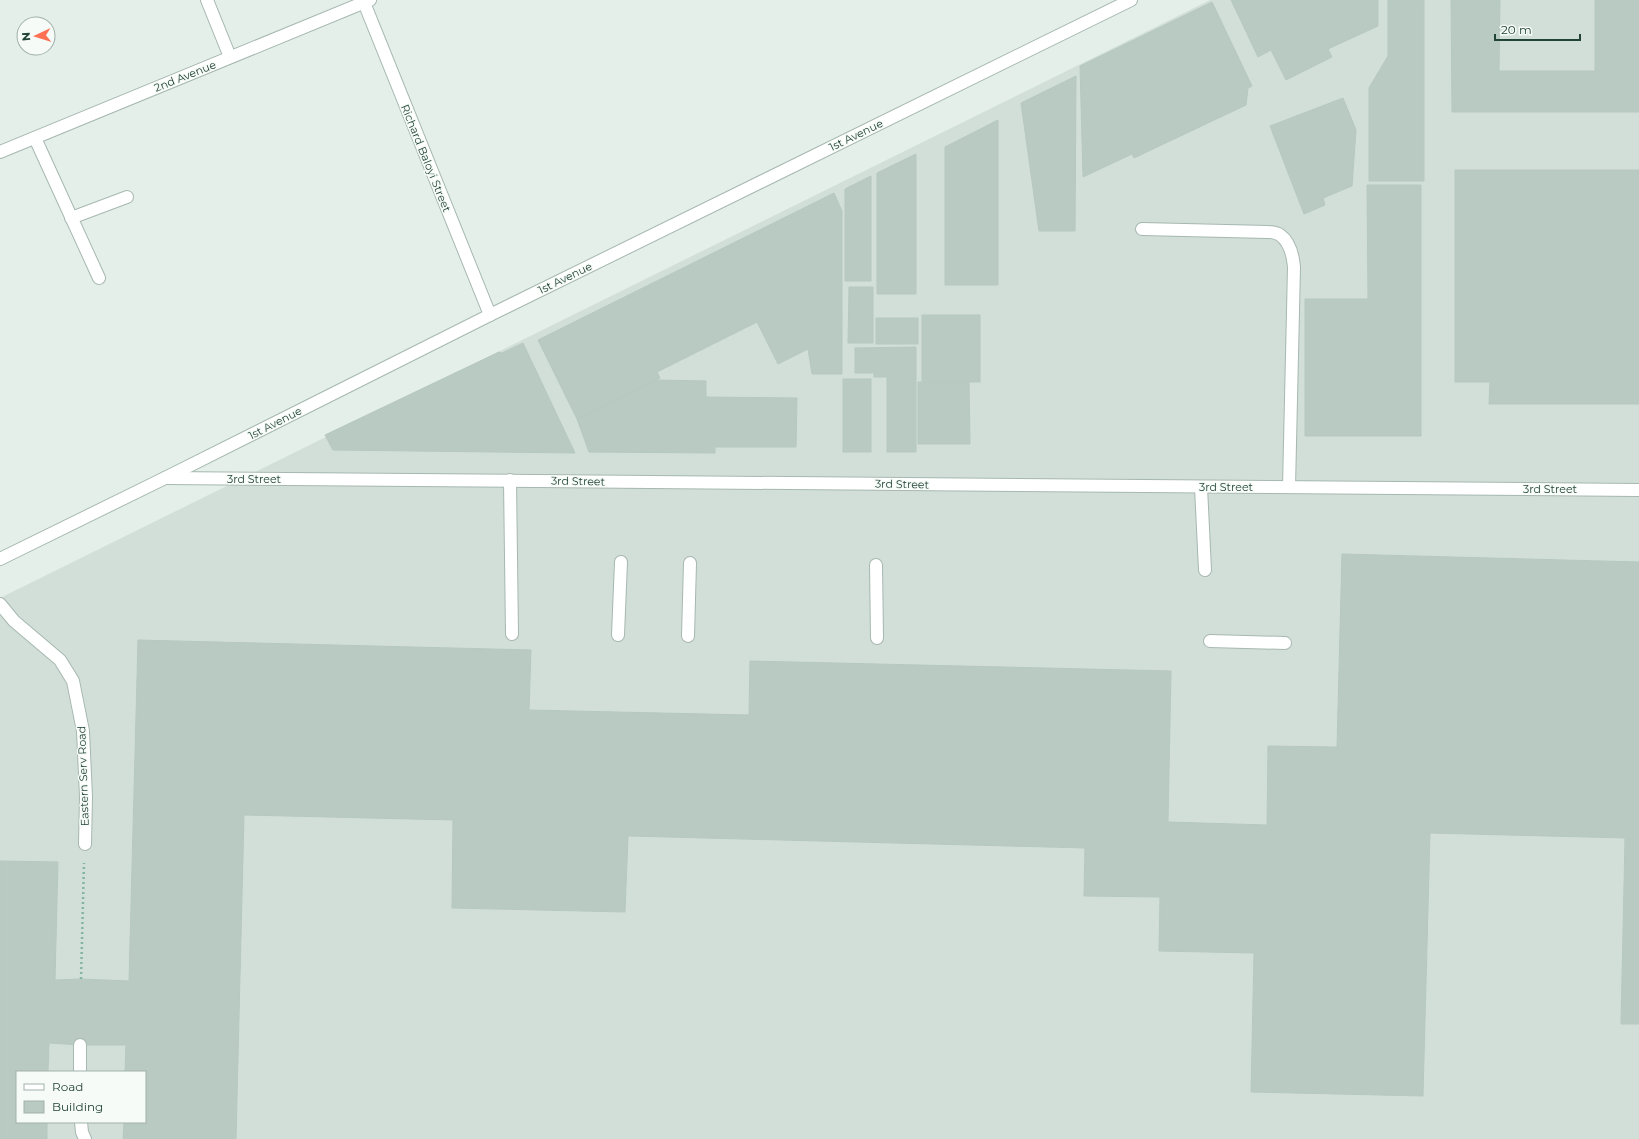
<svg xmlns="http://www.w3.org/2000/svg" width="1639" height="1139" font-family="Montserrat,sans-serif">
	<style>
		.built { fill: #d2dfd8; fill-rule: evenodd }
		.building { fill: #b9cac2; stroke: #b6c9c0 }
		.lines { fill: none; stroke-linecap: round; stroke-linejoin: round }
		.minor-casing { stroke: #a6b8b0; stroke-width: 14 }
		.path { stroke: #82b5a1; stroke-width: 2.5; stroke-dasharray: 2 3; stroke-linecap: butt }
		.minor { stroke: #fff; stroke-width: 12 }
		.labels { text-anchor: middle; stroke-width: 3; stroke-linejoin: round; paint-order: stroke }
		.street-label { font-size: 11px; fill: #224337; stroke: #f6fbf8 }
	</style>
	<rect width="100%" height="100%" fill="#e4efe9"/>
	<path class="built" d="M1210,0H1639V1139H0V598ZM17,1072H145V1122H17Z"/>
	<g class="building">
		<path d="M1231,0H1378V26L1328,49L1332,57L1286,80L1271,50L1258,57Z"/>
		<path d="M1388,0H1424V181H1369V88L1388,56Z"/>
		<path d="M1451,0H1500L1499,71H1595V0H1639V112H1452Z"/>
		<path d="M1212,2L1252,86L1248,88L1246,105L1134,158L1132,154L1083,177L1080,66Z"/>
		<path d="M1076,76L1075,231H1039L1021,103Z"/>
		<path d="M1343,98L1356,130L1352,186L1323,198L1325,205L1304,214L1270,126Z"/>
		<path d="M998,120V285H945V147Z"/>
		<path d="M916,154V294H877V173Z"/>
		<path d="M1455,170H1639V404H1489L1490,382H1455Z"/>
		<path d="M871,176V281H845V189Z"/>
		<path d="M1367,185H1421V436H1305V299H1368Z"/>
		<path d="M834,193L842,211V374H812L808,349L778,364L757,322L657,372L660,378L577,419L538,340Z"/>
		<path d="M849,287H873V343H848Z"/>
		<rect x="922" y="315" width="58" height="67"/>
		<rect x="876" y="318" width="42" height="26"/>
		<path d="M523,343L575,453L333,450L325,435L499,352L502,353Z"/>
		<path d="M916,347V452H887V377H874V373H855V348Z"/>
		<rect x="843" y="379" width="28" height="73"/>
		<path d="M656,380L706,381V397L797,398L796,447H715V453L589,452L577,419Z"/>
		<path d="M918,382H969L970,444H918Z"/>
		<path d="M1342,554L1639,562V1024H1621L1625,838L1430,833L1423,1096L1251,1092L1254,953L1159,951L1160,897L1084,896L1085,848L628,836L625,912L452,908L453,820L244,815L236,1139H123L124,1122H145V1072H125L126,1045H80L49,1043L48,1072H17V1122H47V1139H0V861L58,862L55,980L81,979L129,981L138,640L531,650L529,710L749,715L750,661L1171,671L1168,822L1267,825L1268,746L1337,747Z"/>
	</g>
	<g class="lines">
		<defs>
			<g id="minor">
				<path d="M207,0L230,57"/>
				<path d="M363,0L490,315"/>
				<path d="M35,138L99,278"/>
				<path d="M0,152L370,0"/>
				<path d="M71,218L127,197"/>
				<path d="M1142,229L1268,232C1271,232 1277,233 1280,235C1290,242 1293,256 1294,267L1289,487"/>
				<path d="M165,478L1639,490"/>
				<path d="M510,480L512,634"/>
				<path d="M1201,487L1205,570"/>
				<path d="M0,559L165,478L490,315L1131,0"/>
				<path d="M876,565L877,638"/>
				<path d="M0,604L14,621L60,660L73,681L83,731L86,797L85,844"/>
				<path d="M618,635L621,562"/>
				<path d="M688,636L690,563"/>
				<path d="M1210,641L1285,643"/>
				<path d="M80,1045V1072"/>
				<path d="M81,1122L82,1132L85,1139"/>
			</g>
		</defs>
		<use href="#minor" class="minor-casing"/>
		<path class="path" d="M81,979L84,863"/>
		<use href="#minor" class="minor"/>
	</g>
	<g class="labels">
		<g class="street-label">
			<text transform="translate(185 76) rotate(-22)" y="4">2nd Avenue</text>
			<text transform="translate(856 135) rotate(-26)" y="4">1st Avenue</text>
			<text transform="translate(426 158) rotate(68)" y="4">Richard Baloyi Street</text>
			<text transform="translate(565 278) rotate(-26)" y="4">1st Avenue</text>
			<text transform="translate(275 423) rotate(-27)" y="4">1st Avenue</text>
			<text x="254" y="483">3rd Street</text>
			<text transform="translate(578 481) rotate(1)" y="4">3rd Street</text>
			<text transform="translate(902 484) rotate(1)" y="4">3rd Street</text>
			<text x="1226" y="491">3rd Street</text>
			<text x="1550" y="493">3rd Street</text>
			<text transform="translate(83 776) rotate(-92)" y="4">Eastern Serv Road</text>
		</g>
	</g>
	<rect x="16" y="1071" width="130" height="52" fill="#f6fbf8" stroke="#a1b1ab"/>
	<rect x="24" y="1084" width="20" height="6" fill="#ffffff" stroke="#a1b1ab"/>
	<text x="52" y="1091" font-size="12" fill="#224337">Road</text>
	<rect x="24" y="1101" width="20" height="12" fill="#b9cac2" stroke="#a1b1ab"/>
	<text x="52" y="1111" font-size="12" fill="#224337">Building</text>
	<g transform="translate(36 36) rotate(266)"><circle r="19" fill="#f6fbf8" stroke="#a1b1ab"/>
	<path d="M0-3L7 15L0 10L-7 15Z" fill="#fd7155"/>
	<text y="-6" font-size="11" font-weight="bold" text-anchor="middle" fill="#224337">N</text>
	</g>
	<path d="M1495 34v6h85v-6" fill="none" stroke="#224337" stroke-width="2"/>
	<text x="1501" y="34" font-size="12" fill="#224337" stroke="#f6fbf8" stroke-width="3" paint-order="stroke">20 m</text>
</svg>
